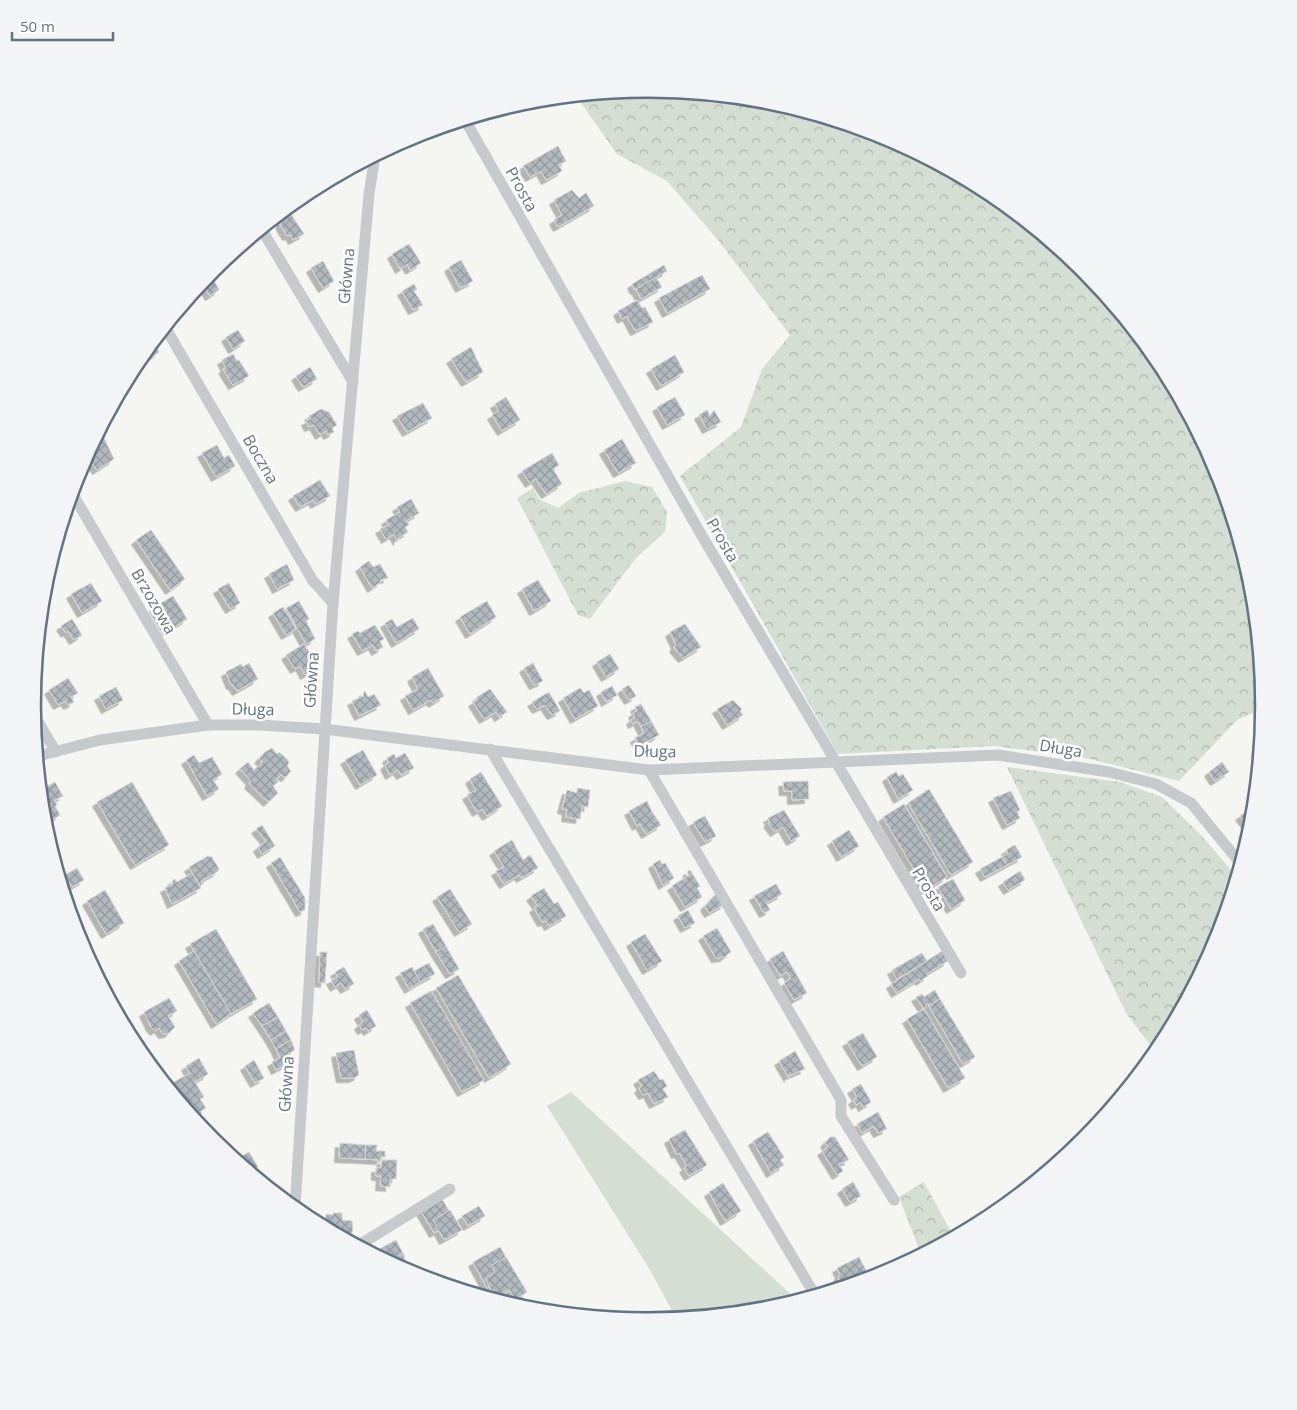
<svg xmlns="http://www.w3.org/2000/svg" width="1297" height="1410" font-family="'Open Sans',sans-serif">
	<style>
		.grass { fill: #d5ded2 }
		.forest { fill: url(#forest-crowns) }
		.building { fill: url(#building-cross-hatch); stroke: #d7d7d4; filter: url(#shadow) }
		.lines { fill: none; stroke-linecap: round; stroke-linejoin: round }
		.street { stroke: #c7cacd; stroke-width: 11 }
		.labels { text-anchor: middle; stroke-width: 5; stroke-linejoin: round; paint-order: stroke }
		.street-label { font-size: 16px; fill: #617385; stroke: #fff }
		.rim { fill: none; stroke: #617385; stroke-width: 2.5 }
	</style>
	<defs>
		<pattern id="forest-crowns" width="20" height="18" patternUnits="userSpaceOnUse" patternTransform="scale(1.25)"><rect width="20" height="18" fill="#d5ded2"/><path d="M2 6a3 3 0 1 1 6 0M12 15a3 3 0 1 1 6 0" fill="none" stroke="#b0b8b0"/></pattern>
		<pattern id="building-cross-hatch" width="8" height="8" patternUnits="userSpaceOnUse" patternTransform="scale(1.25)"><rect width="8" height="8" fill="#b1b8be"/><path d="M0 0l8 8M0 8l8-8" fill="none" stroke="#939aa0"/></pattern>
		<filter id="shadow"><feDropShadow dx="-4.5" dy="4.5" stdDeviation="0" flood-color="#0004"/></filter>
	</defs>
	<rect width="100%" height="100%" fill="#f5f6f1"/>
	<path class="grass" d="M571,1092L797,1300L768,1309L676,1318L650,1270L547,1106Z"/>
	<g class="forest">
		<path d="M649,89L769,101L884,136L991,193L1084,270L1161,363L1218,470L1253,585L1264,708L1237,720L1179,781L1090,759L995,746L838,754L680,476L741,427L762,369L790,335L718,240L667,181L617,154L576,96Z"/>
		<path d="M625,481L652,487L667,512L665,532L635,559L590,619L578,615L517,498L533,488L539,499L558,508L579,493Z"/>
		<path d="M1007,767L1120,782L1162,797L1202,836L1237,877L1217,941L1156,1053L1126,1013Z"/>
		<path d="M924,1182L954,1237L921,1254L899,1197Z"/>
	</g>
	<g class="building">
		<path d="M558,146L566,161L559,165L562,171L546,180L541,171L530,177L523,166Z"/>
		<path d="M572,190L579,198L586,193L594,206L558,227L554,220L562,215L554,200Z"/>
		<path d="M287,208L304,234L293,240L290,235L287,236L280,224L282,223L277,217Z"/>
		<path d="M409,244L421,263L410,270L407,264L400,269L392,254Z"/>
		<path d="M461,260L473,281L460,288L449,267Z"/>
		<path d="M323,261L334,281L323,288L311,268Z"/>
		<path d="M664,265L667,271L635,290L632,284Z"/>
		<path d="M210,273L219,290L210,296L202,283Z"/>
		<path d="M702,275L710,289L667,313L659,298Z"/>
		<path d="M656,277L662,287L641,299L636,289Z"/>
		<path d="M414,284L417,289L414,291L423,305L413,310L402,291Z"/>
		<path d="M637,300L642,308L645,307L653,322L635,331L627,316L622,319L618,311Z"/>
		<path d="M238,330L245,341L233,349L226,337Z"/>
		<path d="M153,342L159,352L144,362L141,356Z"/>
		<path d="M471,347L483,372L466,382L451,359Z"/>
		<path d="M233,354L237,361L239,360L249,376L233,385L223,369L226,368L222,360Z"/>
		<path d="M675,355L684,372L661,386L651,369Z"/>
		<path d="M310,367L317,379L303,387L296,376Z"/>
		<path d="M506,397L520,420L502,431L492,415L499,411L495,404Z"/>
		<path d="M675,397L685,415L667,425L657,407Z"/>
		<path d="M423,403L432,418L407,432L397,416Z"/>
		<path d="M321,409L329,412L337,425L332,428L334,432L328,435L326,431L320,435L314,425L309,427L306,421L311,419L309,416Z"/>
		<path d="M707,410L710,416L714,410L721,422L707,429L699,415Z"/>
		<path d="M102,434L114,459L97,470L88,457L85,459L96,438Z"/>
		<path d="M622,439L636,463L618,473L604,450Z"/>
		<path d="M217,445L224,458L229,455L235,466L216,477L202,453Z"/>
		<path d="M552,453L559,465L553,469L562,484L546,494L536,479L530,483L522,471Z"/>
		<path d="M320,480L330,496L315,504L313,500L300,507L293,496Z"/>
		<path d="M411,499L419,513L406,521L409,525L405,527L408,532L398,538V541L394,534L386,539L380,529L389,525L386,520L400,512L397,507Z"/>
		<path d="M151,530L185,579L170,590L136,540Z"/>
		<path d="M369,561L373,567L380,564L388,578L380,580L381,582L372,588L360,567Z"/>
		<path d="M287,564L294,580L277,589L269,574Z"/>
		<path d="M538,580L551,601L534,611L522,589Z"/>
		<path d="M91,583L102,601L82,613L71,594Z"/>
		<path d="M229,583L240,603L230,609L218,589Z"/>
		<path d="M173,596L187,619L168,631L154,607Z"/>
		<path d="M299,601L309,619L306,621L315,639L306,644L286,608Z"/>
		<path d="M487,601L496,617L470,634L460,617Z"/>
		<path d="M283,607L296,629L286,635L273,613Z"/>
		<path d="M413,618L419,629L396,643L385,623L392,619L397,627Z"/>
		<path d="M72,619L82,635L74,640L68,631L66,633L61,626Z"/>
		<path d="M685,624L701,647L683,658L674,648L676,645L670,632Z"/>
		<path d="M375,625L384,639L380,641L383,647L376,651L373,645L362,651L352,634L358,631L360,633Z"/>
		<path d="M304,644L313,658L308,661L313,670L305,675L300,666L295,669L286,655Z"/>
		<path d="M610,654L619,669L606,677L597,662Z"/>
		<path d="M249,663L258,679L237,691L233,685H231L226,672L241,664L243,667Z"/>
		<path d="M533,663L543,681L534,685L524,668Z"/>
		<path d="M428,668L444,696L433,703L431,700L413,710L405,696L418,689L412,677Z"/>
		<path d="M68,678L78,693L71,697L74,702L68,705L65,701L58,705L49,690Z"/>
		<path d="M629,685L636,696L629,700L622,689Z"/>
		<path d="M612,686L617,695L606,702L601,692Z"/>
		<path d="M116,687L123,700L106,709L99,696Z"/>
		<path d="M580,688L584,693L589,690L598,706L575,719L563,698Z"/>
		<path d="M490,689L507,712L499,717L496,712L484,719L473,702L478,699L477,697Z"/>
		<path d="M365,691L368,697L374,694L381,705L359,716L352,701L364,696L363,693Z"/>
		<path d="M549,692L560,711L552,715L545,705L537,709L532,702Z"/>
		<path d="M733,700L742,709L740,711L743,715L727,725L717,709Z"/>
		<path d="M641,704L651,721L641,727L638,721L633,724L631,720L635,717L633,713L637,711L635,707Z"/>
		<path d="M651,721L659,735L639,746L635,738L644,733L641,727Z"/>
		<path d="M272,748L277,754L279,752L288,760L289,763L287,766L291,771L286,777L281,775L276,779L278,782L273,786L278,793L268,802L249,784L251,781L240,769L248,762L254,770L263,762L259,759L265,752Z"/>
		<path d="M363,750L377,775L360,785L345,760Z"/>
		<path d="M405,753L414,768L401,775L398,770L390,775L385,765L389,762L387,758L394,754L396,758Z"/>
		<path d="M194,755L199,763L212,757L222,774L213,780L219,789L207,796L186,760Z"/>
		<path d="M1222,762L1229,772L1215,781L1209,772Z"/>
		<path d="M481,772L502,806L487,816L482,809L477,812L467,795L476,790L470,779Z"/>
		<path d="M896,772L899,776L903,774L913,790L898,799L887,777Z"/>
		<path d="M808,781L809,799L792,800V791H784L783,782Z"/>
		<path d="M55,782L63,796L55,800L57,805L55,806L60,815L49,822L43,813L41,790Z"/>
		<path d="M132,782L169,845L135,865L97,802Z"/>
		<path d="M577,788L590,790L588,807L582,806L580,819L566,817L567,810L562,809L567,790L577,793Z"/>
		<path d="M929,789L973,862L951,875L908,803Z"/>
		<path d="M1011,791L1020,810L1017,812L1020,818L1007,825L993,798Z"/>
		<path d="M647,801L652,812L661,825L646,834L640,824L637,826L629,811Z"/>
		<path d="M904,804L947,877L926,890L883,817Z"/>
		<path d="M1255,805L1253,825L1251,830L1240,816Z"/>
		<path d="M784,810L800,836L791,841L783,827L775,832L768,823L770,822L768,818Z"/>
		<path d="M705,816L716,836L705,842L693,822Z"/>
		<path d="M262,825L275,846L262,854L258,847L266,841L256,829Z"/>
		<path d="M849,830L859,846L841,857L832,841Z"/>
		<path d="M512,840L523,860L530,855L538,868L521,878L519,875L504,884L496,871L504,867L494,851Z"/>
		<path d="M1015,845L1022,857L1007,865L1002,857L1008,853L1006,850Z"/>
		<path d="M208,856L212,857L219,869L217,872L201,881L203,884L200,886L189,867Z"/>
		<path d="M280,857L305,898V910L300,912L271,863Z"/>
		<path d="M1002,857L1007,865L985,877L980,869Z"/>
		<path d="M660,860L662,864L665,863L674,878L663,885L653,864Z"/>
		<path d="M77,868L84,880L72,887L70,884L65,887L60,878Z"/>
		<path d="M690,870L700,886L697,888L702,897L685,907L672,886L689,875L687,872Z"/>
		<path d="M1020,871L1025,880L1008,890L1003,882Z"/>
		<path d="M192,873L201,888L172,904L165,888L173,884L172,881L175,879L177,882Z"/>
		<path d="M953,879L965,900L951,909L938,887Z"/>
		<path d="M776,884L782,894L766,903L770,910L764,913L754,896Z"/>
		<path d="M544,888L554,904L558,902L566,916L549,926L546,921L542,922L534,908L538,906L531,896Z"/>
		<path d="M450,889L472,924L459,932L437,897Z"/>
		<path d="M105,890L124,923L106,934L87,901Z"/>
		<path d="M718,892L725,904L709,913L705,906Z"/>
		<path d="M688,910L695,923L685,928L678,916Z"/>
		<path d="M433,924L446,946L436,952L423,929Z"/>
		<path d="M717,928L731,952L724,957L716,958L703,936Z"/>
		<path d="M216,929L257,999L231,1014L190,944Z"/>
		<path d="M645,934L662,961L647,970L631,942Z"/>
		<path d="M446,946L459,969L450,974L436,952Z"/>
		<path d="M194,951L231,1014L216,1024L179,961Z"/>
		<path d="M783,951L807,993L794,1000L784,983L791,979L787,972L780,976L770,959Z"/>
		<path d="M942,951L948,961L926,974L928,976L920,981L919,979L896,993L891,984Z"/>
		<path d="M320,952H327L325,983L319,982Z"/>
		<path d="M922,953L927,961L897,979L892,970Z"/>
		<path d="M429,963L435,974L420,982L414,971Z"/>
		<path d="M344,967L354,984L345,989L341,983L335,987L331,980L338,977L335,972Z"/>
		<path d="M412,967L420,982L409,989L400,973Z"/>
		<path d="M458,975L511,1064L489,1078L436,988Z"/>
		<path d="M935,990L940,999L929,1006L928,1003L925,1005L927,1007L924,1009L916,997L922,994L924,997Z"/>
		<path d="M431,991L484,1080L462,1092L410,1003Z"/>
		<path d="M169,998L177,1011L168,1016L175,1027L169,1033L163,1034L159,1028L155,1031L151,1027L144,1012Z"/>
		<path d="M940,999L975,1057L963,1064L929,1006Z"/>
		<path d="M269,1003L278,1017L262,1026L253,1013Z"/>
		<path d="M924,1009L965,1078L948,1088L907,1019Z"/>
		<path d="M367,1010L376,1026L368,1031L366,1028L362,1030L359,1025L363,1022L359,1015Z"/>
		<path d="M278,1017L286,1031L271,1040L262,1026Z"/>
		<path d="M286,1031L291,1040L276,1049L271,1040Z"/>
		<path d="M863,1033L877,1057L862,1066L847,1042Z"/>
		<path d="M291,1040L295,1050L288,1054L290,1057L286,1059L289,1063L276,1070L272,1062L280,1058L276,1049Z"/>
		<path d="M354,1050L359,1075L354,1078H341L336,1053Z"/>
		<path d="M795,1051L805,1069L788,1076L789,1078L779,1061Z"/>
		<path d="M199,1058L208,1074L195,1082L204,1097L200,1099L206,1108L193,1116L172,1083L190,1073L186,1066Z"/>
		<path d="M254,1060L264,1078L255,1083L245,1066Z"/>
		<path d="M654,1071L660,1080L663,1079L667,1086L663,1089L668,1097L654,1104L648,1093L643,1095L639,1088L642,1086L638,1080Z"/>
		<path d="M861,1084L871,1102L863,1107L860,1102L856,1105L853,1100L857,1097L852,1089Z"/>
		<path d="M878,1112L887,1129L878,1133L874,1126L862,1133L857,1124Z"/>
		<path d="M685,1130L707,1165L689,1176L684,1168L687,1166L679,1153L676,1154L669,1139Z"/>
		<path d="M768,1132L784,1157L780,1160L784,1165L771,1173L753,1141Z"/>
		<path d="M830,1137H835L849,1160L839,1164L843,1171L837,1175L822,1151L828,1147L825,1143Z"/>
		<path d="M340,1143L366,1145L365,1159L339,1158Z"/>
		<path d="M366,1145H377L376,1151H385V1157H381V1160L365,1159Z"/>
		<path d="M237,1151L241,1157L249,1152L258,1167L251,1172L231,1155Z"/>
		<path d="M382,1160H397L396,1179H390V1187L380,1186L381,1176H376V1168H381Z"/>
		<path d="M853,1182L861,1196L850,1202L842,1189Z"/>
		<path d="M723,1183L741,1211L725,1221L709,1192Z"/>
		<path d="M442,1199L455,1221L434,1233L421,1211Z"/>
		<path d="M479,1206L485,1216L468,1226L462,1216Z"/>
		<path d="M450,1210L462,1230L444,1240L433,1220Z"/>
		<path d="M333,1213H342V1220L352,1221L353,1230L351,1234H348V1239L325,1227L326,1214L333,1215Z"/>
		<path d="M396,1240L405,1257L393,1263L375,1254L374,1252Z"/>
		<path d="M500,1247L521,1284L502,1295L495,1283L487,1288L473,1262Z"/>
		<path d="M402,1254L410,1268L406,1271L389,1261L391,1260L390,1258L395,1255L396,1257Z"/>
		<path d="M506,1257L527,1292L515,1300L509,1289L497,1296L489,1287L486,1278L495,1272L492,1265Z"/>
		<path d="M859,1257L867,1272L856,1279L857,1281L845,1286L838,1278L840,1274L837,1268Z"/>
	</g>
	<g class="lines">
		<g class="street">
			<path d="M465,120L702,536L961,973"/>
			<path d="M262,230L353,382"/>
			<path d="M165,327L313,581L333,603"/>
			<path d="M72,493L208,725"/>
			<path d="M33,713L56,752"/>
			<path d="M490,749L815,1295"/>
			<path d="M38,756L100,740L208,725H260L324,729L649,770L998,755L1109,772L1156,784L1191,803L1241,864"/>
			<path d="M649,770L841,1100V1116L894,1200"/>
			<path d="M295,1208L333,603L369,194L375,156"/>
			<path d="M359,1245L450,1189"/>
		</g>
	</g>
	<g class="labels">
		<g class="street-label">
			<text transform="translate(522 189) rotate(61)" y="6">Prosta</text>
			<text transform="translate(346 276) rotate(-85)" y="6">Główna</text>
			<text transform="translate(261 459) rotate(60)" y="6">Boczna</text>
			<text transform="translate(723 540) rotate(60)" y="6">Prosta</text>
			<text transform="translate(154 601) rotate(60)" y="6">Brzozowa</text>
			<text transform="translate(311 680) rotate(-86)" y="6">Główna</text>
			<text transform="translate(253 709) rotate(1)" y="6">Długa</text>
			<text transform="translate(1061 748) rotate(9)" y="6">Długa</text>
			<text transform="translate(655 751) rotate(1)" y="6">Długa</text>
			<text transform="translate(929 889) rotate(59)" y="6">Prosta</text>
			<text transform="translate(286 1084) rotate(-86)" y="6">Główna</text>
		</g>
	</g>
	<path d="M0 0H1297V1410H0ZM41 705a607 607 0 1 1 1214 0a607 607 0 1 1-1214 0Z" fill="#f2f4f5" fill-rule="evenodd"/>
	<path class="rim" d="M41 705a607 607 0 1 1 1214 0a607 607 0 1 1-1214 0Z"/>
	<path d="M12 32v8h101v-8" fill="none" stroke="#617385" stroke-width="2.5"/>
	<text x="20" y="32" font-size="15" fill="#617385" stroke="#ffffff" stroke-width="4" paint-order="stroke">50 m</text>
</svg>
